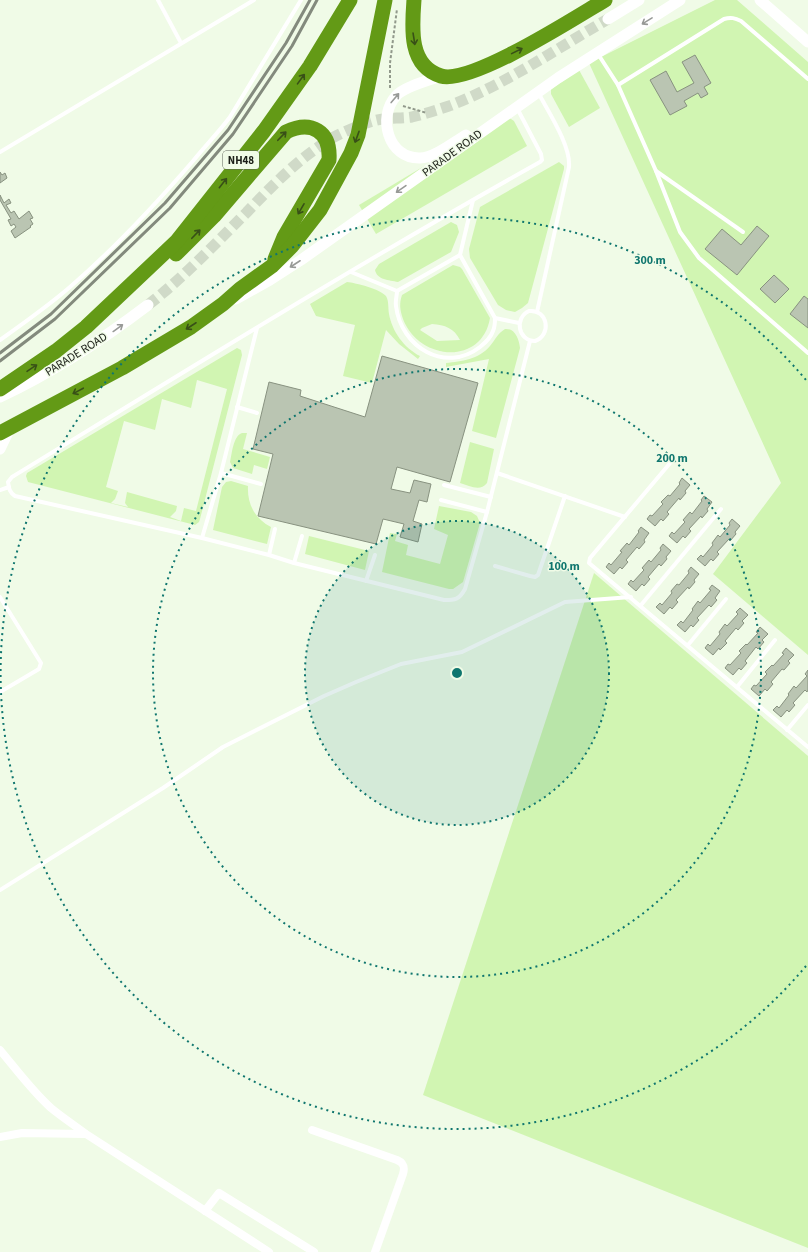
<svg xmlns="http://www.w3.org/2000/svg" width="808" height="1252" font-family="'Source Sans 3',sans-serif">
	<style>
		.green { fill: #d1f5b2; fill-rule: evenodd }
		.building { fill: #bac5b2; stroke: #889280 }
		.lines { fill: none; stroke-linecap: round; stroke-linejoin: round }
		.secondary-tunnel { stroke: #d0dac8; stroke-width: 11; stroke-dasharray: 11 5.5; stroke-linecap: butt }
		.path { stroke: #91998b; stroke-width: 2; stroke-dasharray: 3 2; stroke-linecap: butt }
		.lane { stroke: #fff; stroke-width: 4 }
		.street { stroke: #fff; stroke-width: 8 }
		.secondary { stroke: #fff; stroke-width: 11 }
		.highway { stroke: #639a16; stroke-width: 15 }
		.rail { stroke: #838a7d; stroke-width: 3 }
		.oneway { stroke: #989a97 }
		.oneway2 { stroke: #385017 }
		.ring { fill: none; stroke: #0f766e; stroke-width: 2; stroke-dasharray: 2 4 }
		.labels { text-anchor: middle; stroke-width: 3; stroke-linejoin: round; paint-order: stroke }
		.shield { fill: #f0fbe7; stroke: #5b6156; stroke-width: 1 }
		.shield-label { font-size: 11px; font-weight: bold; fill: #1b1f18 }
		.street-label { font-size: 12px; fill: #1b1f18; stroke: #f0fbe7 }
		.centre { fill: #0f766e; stroke: #f0fbe7; stroke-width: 2 }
		.ring-label { font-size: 12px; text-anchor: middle; font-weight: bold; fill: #0f766e; stroke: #f0fbe7; stroke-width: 3; stroke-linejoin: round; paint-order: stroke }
	</style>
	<rect width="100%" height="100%" fill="#f0fbe7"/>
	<g class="green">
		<path d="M715,0H737L808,62V655L713,574L781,483L589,63Z"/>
		<path d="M579,70L600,108L569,127L551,94V89Z"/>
		<path d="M508,117L514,121L527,146L376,234L359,205L503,119Z"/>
		<path d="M559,162L564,166V169L528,303L522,308L515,312L506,310L498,305L470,258L469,249L480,207Z"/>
		<path d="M451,222L457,225L459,232L451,252L398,282C389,280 377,280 375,270L379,264Z"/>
		<path d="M453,265L460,267L462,269L490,318C482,366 419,361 403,319C400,310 399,304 402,295ZM432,324C445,325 454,328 460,340L437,341L420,330L422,328Z"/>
		<path d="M347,282C356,283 380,289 386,296C389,301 388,308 389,314C392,331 404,348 420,356L418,359L399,344L386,330L372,383L343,376L355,325L316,316L310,304Z"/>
		<path d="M505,329C515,328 519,339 520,348L496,438L472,431L489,359L446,367V363C462,361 478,360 490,346C495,340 498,333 505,329Z"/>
		<path d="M237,348L241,350L242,355L200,519L199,522L195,525L28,482L26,476L27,473ZM197,380L227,389L196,511L184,508L181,521L170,517L176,511L177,506L127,492L125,503L128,507L111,503L115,499L118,491L106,487L124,421L155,430L162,399L191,408Z"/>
		<path d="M242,433H247L243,449L270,457L267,469L254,465L252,474L233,468L230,462C232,454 233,436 242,433Z"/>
		<path d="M470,442L494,449L487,483C480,492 470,486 460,483Z"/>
		<path d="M226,482L231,481L248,486C247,504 255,519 271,527L267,544L213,530L222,487Z"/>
		<path d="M439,506L471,512L477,516L480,523L463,582L453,589H449L382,572L390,533L397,534L395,541L408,545L406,555L440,564L448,535L434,529Z"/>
		<path d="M309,536L369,551L365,570L305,554Z"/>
		<path d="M594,573L808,756V1248L423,1095Z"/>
	</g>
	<g class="building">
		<path d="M695,55L711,83L704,87L708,94L701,98L698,93L684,101L687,106L670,115L650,80L666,71L677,92L694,83L682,62Z"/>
		<path d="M0,172L2,175L5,173L7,178L0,183Z"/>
		<path d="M0,195L4,203L9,199L11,203L6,205L11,213L14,211L19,219L29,211L33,218L30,219L33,224L30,226L31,227L15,238L11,231L16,227L14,224L11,226L8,220L11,219L0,200Z"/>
		<path d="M757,226L769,236L737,275L705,249L722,229L741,245Z"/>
		<path d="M774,275L789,289L775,303L760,289Z"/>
		<path d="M804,296L808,299V328L790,314Z"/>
		<path d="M382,356L478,383L450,482L397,467L391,489L410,493L414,480L431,484L427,502L419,500L413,521L422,524L418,542L400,537L404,524L383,519L376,544L258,516L273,454L253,449L269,382L301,390L300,396L365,417Z"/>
		<path d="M682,478L690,485L685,491L686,493L680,500L679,498L667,512L669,514L663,521L661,519L655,526L647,519L650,515L652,516L663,504L661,502L668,495L670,496L680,484L679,483Z"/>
		<path d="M704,496L712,502L707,509L708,511L702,518L701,516L689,529L691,531L685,538L683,536L677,543L669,536L672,532L674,534L685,522L683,520L690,512L692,514L702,501L701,500Z"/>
		<path d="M732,519L740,526L735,532L736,534L730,541L729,539L717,552L719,554L713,561L711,559L705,566L697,559L701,555L703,557L713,545L712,543L718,535L720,537L730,525L729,523Z"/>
		<path d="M641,527L649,533L644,540L645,542L639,549L637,547L626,560L628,562L622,569L620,567L614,574L606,567L609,563L611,565L622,552L620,551L627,543L629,545L639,532L638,531Z"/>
		<path d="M663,544L671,551L666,557L667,559L661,566L659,564L648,577L650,579L644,586L642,584L636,591L628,584L631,580L633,582L644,570L642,568L649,560L651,562L661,550L660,548Z"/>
		<path d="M691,567L699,574L694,580L695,582L689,589L688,587L676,600L678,602L672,609L670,607L664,614L656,607L660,603L662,605L672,593L671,591L677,584L679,585L689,573L688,571Z"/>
		<path d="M712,585L720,591L715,598L717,600L711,607L709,605L697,618L699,620L693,627L691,625L685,632L677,625L681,621L683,623L693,610L692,609L698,601L700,603L711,590L709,589Z"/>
		<path d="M740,608L748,615L742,621L744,623L738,630L736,628L725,641L727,643L720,650L719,648L713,655L705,648L708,644L710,646L720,634L719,632L725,624L727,626L738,614L736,612Z"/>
		<path d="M760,627L768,634L762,640L764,642L758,649L756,647L745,661L747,663L741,670L739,668L733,675L725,668L728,664L730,665L741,653L739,651L746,644L747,645L758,633L756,632Z"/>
		<path d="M786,648L794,655L788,661L790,663L784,670L782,669L771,682L773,684L767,691L765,689L759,696L751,689L754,685L756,686L767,674L765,672L772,665L773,666L784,654L782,653Z"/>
		<path d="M808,670V690L807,692L805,690L793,703L795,705L789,712L787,710L781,717L773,710L777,706L779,708L789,695L788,694L794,686L796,688L807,676L805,674Z"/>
	</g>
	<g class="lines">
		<path class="secondary-tunnel" d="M148,305C184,277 215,244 247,212C272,186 298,159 329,140C338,134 362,124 373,121C386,117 399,119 412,117C424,114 437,110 449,106C506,84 556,49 608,19"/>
		<g class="path">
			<path d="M390,88V63L397,9"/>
			<path d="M403,106L427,113"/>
		</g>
		<g class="lane">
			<path d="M158,0L181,43"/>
			<path d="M598,54L618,85L656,171L680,232L699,258L808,353"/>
			<path d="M618,85L724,19C731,17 735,18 741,21L808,79"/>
			<path d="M517,108L541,154L542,160L540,162C361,262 187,370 12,477L8,482C9,488 9,492 15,496L202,538L269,555L294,563L444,600C455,600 459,600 465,589L487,512L530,341"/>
			<path d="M0,152L254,0"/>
			<path d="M656,171L743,232"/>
			<path d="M460,255L473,200"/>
			<path d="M351,272L397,291"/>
			<path d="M529,311C548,309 552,335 535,341C518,341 514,318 529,311Z"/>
			<path d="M537,312L569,167C571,146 549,113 539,94"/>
			<path d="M495,318C495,322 495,327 493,331C491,337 485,343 480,347C445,374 401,347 396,306C395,301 397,296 397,291L460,255L495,318L519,323"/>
			<path d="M0,340C24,323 48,306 70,287C114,249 155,205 193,161C205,146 218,133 230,117L301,0"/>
			<path d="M237,407L257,413"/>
			<path d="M671,462L590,558L589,563L808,747"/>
			<path d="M221,473L261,484"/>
			<path d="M497,473L625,517"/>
			<path d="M444,485L491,497"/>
			<path d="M0,490L9,487"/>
			<path d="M441,500L487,512"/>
			<path d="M202,538L221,473L257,328"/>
			<path d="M269,555L275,529"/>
			<path d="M294,563L302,536"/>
			<path d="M495,566L530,576L535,577L538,575L565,496"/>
			<path d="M366,581L375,555"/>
			<path d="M0,597L41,663L39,669L0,692"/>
			<path d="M641,605L721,509"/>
			<path d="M688,645L726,599"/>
			<path d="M737,687L775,640"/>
			<path d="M787,730L808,705"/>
			<path d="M0,890L163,788L223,747L324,696L356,682L401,664L462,652L565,602L631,597"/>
		</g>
		<g class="street">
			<path d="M0,1050C16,1069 32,1091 51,1108C62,1117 74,1125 86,1134L269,1252"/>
			<path d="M312,1130L397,1160C404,1163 405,1167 403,1174L375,1252"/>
			<path d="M0,1137L22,1133L85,1134"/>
			<path d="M205,1211L219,1193L314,1252"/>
		</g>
		<g class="secondary">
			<path d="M760,0L808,42"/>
			<path d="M608,19L639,0"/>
			<path d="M441,76C430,80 403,87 396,96C377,117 388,159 420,158C434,158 454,142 466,135"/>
			<path d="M236,299L270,280L301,260L558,78L680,0"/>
			<path d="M0,397C53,372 102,340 148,305"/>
			<path d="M0,449L11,426"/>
		</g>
		<g class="highway">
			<path d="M414,0C412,27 408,66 441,76C471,85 576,17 605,0"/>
			<path d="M176,254L214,216L286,132C311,120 331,131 329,160L284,237L275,259"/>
			<path d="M0,389L56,351L86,327L177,241L264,131L310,66L350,0"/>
			<path d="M0,433L122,368L191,327L223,304L240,289L272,266L292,246L320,210L351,153L358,135L385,0"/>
		</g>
		<g class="rail">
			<path d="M0,353L51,314L165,203L228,130L286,43L310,0"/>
			<path d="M0,361L55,319L170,208L233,134L292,46L317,0"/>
		</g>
	</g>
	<defs><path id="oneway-shaft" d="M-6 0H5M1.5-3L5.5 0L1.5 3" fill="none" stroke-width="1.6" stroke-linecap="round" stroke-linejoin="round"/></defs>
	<g class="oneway">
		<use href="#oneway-shaft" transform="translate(647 21) rotate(148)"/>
		<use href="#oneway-shaft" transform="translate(395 98) rotate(-50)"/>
		<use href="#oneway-shaft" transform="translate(401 189) rotate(145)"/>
		<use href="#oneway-shaft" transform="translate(295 264) rotate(147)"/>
		<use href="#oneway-shaft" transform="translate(118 328) rotate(-36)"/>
	</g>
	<g class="oneway2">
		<use href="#oneway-shaft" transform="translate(414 39) rotate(81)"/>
		<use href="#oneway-shaft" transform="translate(517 51) rotate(-26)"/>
		<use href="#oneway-shaft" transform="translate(301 79) rotate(-54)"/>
		<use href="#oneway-shaft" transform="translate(282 136) rotate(-46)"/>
		<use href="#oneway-shaft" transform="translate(357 137) rotate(110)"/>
		<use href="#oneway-shaft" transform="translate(223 183) rotate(-52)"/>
		<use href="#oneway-shaft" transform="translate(301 209) rotate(120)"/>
		<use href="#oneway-shaft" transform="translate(196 234) rotate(-46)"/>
		<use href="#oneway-shaft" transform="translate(191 326) rotate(147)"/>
		<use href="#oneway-shaft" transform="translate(32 368) rotate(-34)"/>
		<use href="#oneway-shaft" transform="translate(78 391) rotate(152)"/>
	</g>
	<circle cx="457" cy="673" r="152" fill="#0f766e" fill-opacity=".12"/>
	<g class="ring">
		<circle cx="457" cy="673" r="152"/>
		<circle cx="457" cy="673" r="304"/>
		<path d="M806 966A456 456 0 1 1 806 380"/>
	</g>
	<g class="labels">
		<rect class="shield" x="223" y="151" width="36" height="18" rx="3"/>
		<g class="shield-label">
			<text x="241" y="164">NH48</text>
		</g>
		<g class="street-label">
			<text transform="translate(452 153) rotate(-36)" y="4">PARADE ROAD</text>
			<text transform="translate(76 354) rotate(-32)" y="4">PARADE ROAD</text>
		</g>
	</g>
	<circle cx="457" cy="673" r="6" class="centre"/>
	<g class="ring-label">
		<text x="650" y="264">300 m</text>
		<text x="672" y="462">200 m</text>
		<text x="564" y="570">100 m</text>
	</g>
</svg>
